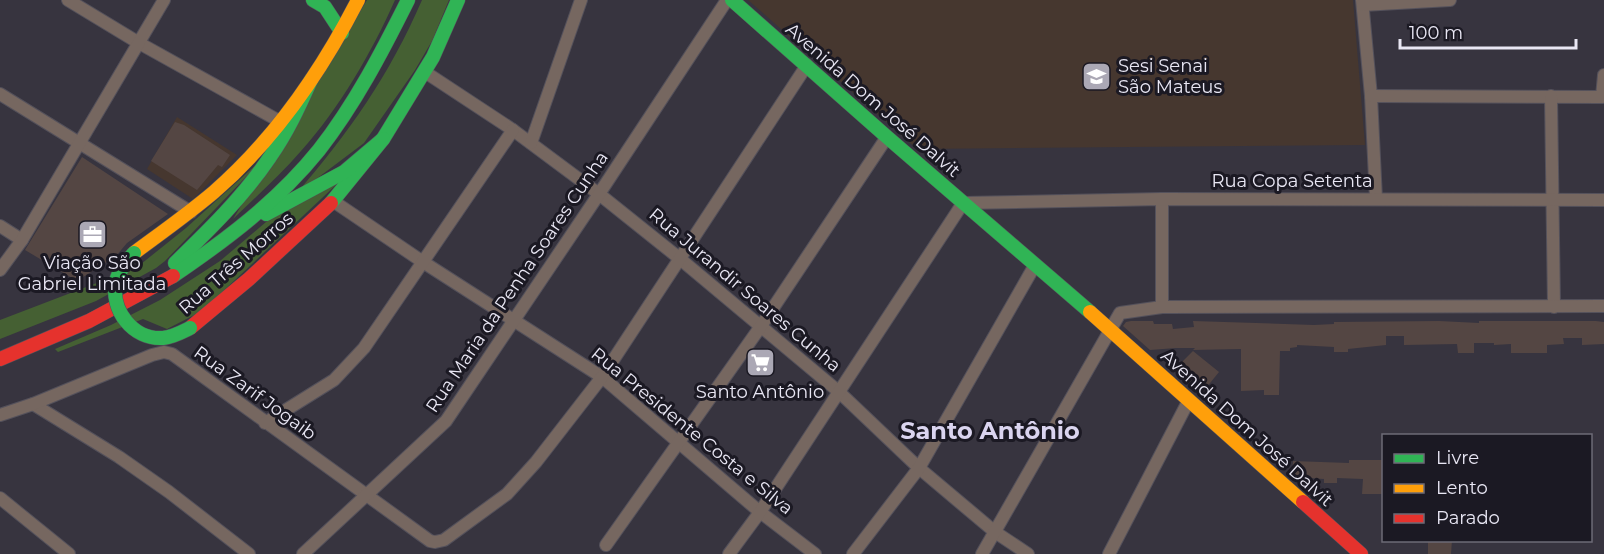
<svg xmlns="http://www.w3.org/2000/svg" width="1604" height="554" font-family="Montserrat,sans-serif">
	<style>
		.education { fill: #46372f }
		.green { fill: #456033 }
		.building { fill: #544643 }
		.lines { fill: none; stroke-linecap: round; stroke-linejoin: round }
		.street-casing { stroke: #54515b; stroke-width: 14 }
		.fast-casing { stroke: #54515b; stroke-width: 15 }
		.slow-casing { stroke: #54515b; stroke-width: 15 }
		.jam-casing { stroke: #54515b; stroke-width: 15 }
		.street { stroke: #766760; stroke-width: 12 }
		.fast { stroke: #30b455; stroke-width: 14 }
		.slow { stroke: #ff9f0a; stroke-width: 14 }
		.jam { stroke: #e5322d; stroke-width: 14 }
		.fast-bridge-casing { stroke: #54515b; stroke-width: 15; stroke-linecap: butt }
		.fast-bridge { stroke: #30b455; stroke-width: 14 }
		.labels { text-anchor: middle; stroke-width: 6; stroke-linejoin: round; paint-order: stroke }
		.poi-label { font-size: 18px; fill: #e9e7f4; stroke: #1b1923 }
		.street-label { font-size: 18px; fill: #e9e7f4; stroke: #1b1923 }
		.district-label { font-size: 24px; font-weight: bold; fill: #dad4ef; stroke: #1b1923 }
	</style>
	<rect width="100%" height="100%" fill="#37343f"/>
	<g class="education">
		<path d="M748,0H1353L1365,145L917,149Z"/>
		<path d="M177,117L237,155L193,199L147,169Z"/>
	</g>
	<g class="green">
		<path d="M367,0H395C372,52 339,109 301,151C280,175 256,197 233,219Z"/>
		<path d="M422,0H449L432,41L415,70L364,143L295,195C349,133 389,76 422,0Z"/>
		<path d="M269,153L165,261L156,268L96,301L0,339V320L136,268L186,228Z"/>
		<path d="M338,183L202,311L167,329L143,319L58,352L55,349L111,325L160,300L220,261L266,222Z"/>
	</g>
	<g class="building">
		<path d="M175,122L184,125L230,155L222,167L218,165L197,190L151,161Z"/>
		<path d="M82,157L168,214L127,243L116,256L77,281L25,250Z"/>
		<path d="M1131,321H1153L1154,324H1172L1173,329L1194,327L1193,321L1314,325L1334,324V322L1439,321L1479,323V321H1596L1604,322V344L1582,345V338H1563L1564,344L1547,345V353H1511V344L1494,345V343H1474V353H1458L1457,344L1404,345V336H1386V345L1348,349V352H1334V347L1297,345V347L1290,348V351H1280L1279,395H1264V390L1241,391V349L1193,350L1195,348H1176L1150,350L1123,326L1126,322Z"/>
		<path d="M1193,351L1219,372L1202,393L1176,368Z"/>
		<path d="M1349,460H1383V494H1362L1363,479L1337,478V483H1324V479L1292,477L1293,461L1349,463Z"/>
		<path d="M1428,540H1452L1451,554H1428Z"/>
	</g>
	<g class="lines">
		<defs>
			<g id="street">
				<path d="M68,0L139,43L281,122"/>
				<path d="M1362,0L1371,96L1376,199"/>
				<path d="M1363,5L1450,0"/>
				<path d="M425,72L513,130L599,194L679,258L838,391L919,468L995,532L1028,554"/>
				<path d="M0,94L191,212"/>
				<path d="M1371,96L1602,97L1604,75"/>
				<path d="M1551,96L1554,307"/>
				<path d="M531,143L581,0"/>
				<path d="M1162,199V307"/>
				<path d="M333,201L423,262L602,377L760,512L815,554"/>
				<path d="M0,226L22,240"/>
				<path d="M0,270L22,240L164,0"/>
				<path d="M33,404L119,457L169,492L249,554"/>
				<path d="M0,415L33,404L152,355L164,352L172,354L430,541L435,542L444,540L507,494L536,462L602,377L807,65"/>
				<path d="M265,423L334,380L364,348L513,130"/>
				<path d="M0,498L69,554"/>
				<path d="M606,545L761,326L887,137"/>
				<path d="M303,554L446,421L599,194L727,0"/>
				<path d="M729,554L760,512L963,203L1162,199L1604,200"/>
				<path d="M853,554L919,468L1035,265"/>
				<path d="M982,554L1120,313L1162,307L1604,306"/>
				<path d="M1109,554L1189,400"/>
			</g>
			<g id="fast">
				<path d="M313,0L325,7L342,33"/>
				<path d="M732,0L887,137L1090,312"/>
				<path d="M331,203L383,139L433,57L458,0"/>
				<path d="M266,214L344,172L383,139"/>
				<path d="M175,263C209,230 243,197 270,157C287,133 299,107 311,80"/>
				<path d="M173,276C226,240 278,201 319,150C355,104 382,52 408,0"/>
			</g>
			<g id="slow">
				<path d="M134,253C161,233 188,214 214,192C275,139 321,72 358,0"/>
				<path d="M1090,312L1303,502"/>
			</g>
			<g id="jam">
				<path d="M190,328L249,279L331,203"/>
				<path d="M0,359L89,321L173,276"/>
				<path d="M1303,502L1361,554"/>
			</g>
		</defs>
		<use href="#street" class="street-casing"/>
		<use href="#fast" class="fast-casing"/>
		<use href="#slow" class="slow-casing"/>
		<use href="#jam" class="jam-casing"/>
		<use href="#street" class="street"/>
		<use href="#fast" class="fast"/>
		<use href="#slow" class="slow"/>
		<use href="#jam" class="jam"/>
		<defs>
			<path id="fast-bridge" d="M134,253C127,261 119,270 116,281C110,310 133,340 163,338C173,337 182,332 190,328"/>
		</defs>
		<use href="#fast-bridge" class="fast-bridge-casing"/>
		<use href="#fast-bridge" class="fast-bridge"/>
	</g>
	<defs>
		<symbol id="university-square" viewBox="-11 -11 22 22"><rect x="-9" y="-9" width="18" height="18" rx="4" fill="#aba8b5" stroke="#1b1923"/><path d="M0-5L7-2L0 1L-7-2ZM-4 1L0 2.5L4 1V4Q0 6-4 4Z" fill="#fff"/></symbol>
		<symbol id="office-square" viewBox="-11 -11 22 22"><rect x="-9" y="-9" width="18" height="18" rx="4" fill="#aba8b5" stroke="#1b1923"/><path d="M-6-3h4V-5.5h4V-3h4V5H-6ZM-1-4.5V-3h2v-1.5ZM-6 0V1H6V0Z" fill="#fff"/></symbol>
		<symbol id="supermarket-square" viewBox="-11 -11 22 22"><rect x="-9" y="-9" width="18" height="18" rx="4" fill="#aba8b5" stroke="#1b1923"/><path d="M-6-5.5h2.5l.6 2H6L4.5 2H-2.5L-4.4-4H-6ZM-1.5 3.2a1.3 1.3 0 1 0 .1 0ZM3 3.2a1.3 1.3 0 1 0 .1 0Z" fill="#fff"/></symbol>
	</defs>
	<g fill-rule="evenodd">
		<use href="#university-square" x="1080" y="60" width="33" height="33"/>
		<use href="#office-square" x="76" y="218" width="33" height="33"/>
		<use href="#supermarket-square" x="744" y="346" width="33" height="33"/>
	</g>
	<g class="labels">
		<g class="poi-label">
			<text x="1118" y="72" text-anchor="start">Sesi Senai<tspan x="1118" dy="21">São Mateus</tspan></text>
			<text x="92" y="269">Viação São<tspan x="92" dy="21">Gabriel Limitada</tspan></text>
			<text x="760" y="398">Santo Antônio</text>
		</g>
		<g class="street-label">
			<text transform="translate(873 100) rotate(41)" y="6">Avenida Dom José Dalvit</text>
			<text x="1292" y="187">Rua Copa Setenta</text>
			<text transform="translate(236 263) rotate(-41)" y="6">Rua Três Morros</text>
			<text transform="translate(517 282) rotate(-56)" y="6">Rua Maria da Penha Soares Cunha</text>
			<text transform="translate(745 290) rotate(40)" y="6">Rua Jurandir Soares Cunha</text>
			<text transform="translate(255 393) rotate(36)" y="6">Rua Zarif Jogaib</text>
			<text transform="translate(1247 428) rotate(42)" y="6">Avenida Dom José Dalvit</text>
			<text transform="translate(692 431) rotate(39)" y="6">Rua Presidente Costa e Silva</text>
		</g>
		<g class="district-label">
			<text x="990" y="439">Santo Antônio</text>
		</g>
	</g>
	<rect x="1382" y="434" width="210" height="108" fill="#1b1923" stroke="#6d6b77" stroke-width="1.5"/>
	<rect x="1394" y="454" width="30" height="9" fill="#30b455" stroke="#6d6b77" stroke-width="1.5"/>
	<text x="1436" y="464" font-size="18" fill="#e9e7f4">Livre</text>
	<rect x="1394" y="484" width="30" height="9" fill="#ff9f0a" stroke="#6d6b77" stroke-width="1.5"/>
	<text x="1436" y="494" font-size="18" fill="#e9e7f4">Lento</text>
	<rect x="1394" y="514" width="30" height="9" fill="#e5322d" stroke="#6d6b77" stroke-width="1.5"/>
	<text x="1436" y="524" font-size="18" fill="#e9e7f4">Parado</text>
	<path d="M1400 39v9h176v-9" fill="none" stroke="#e9e7f4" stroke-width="3"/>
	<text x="1409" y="39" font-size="18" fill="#e9e7f4" stroke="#1b1923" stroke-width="4.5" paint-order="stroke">100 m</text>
</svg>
